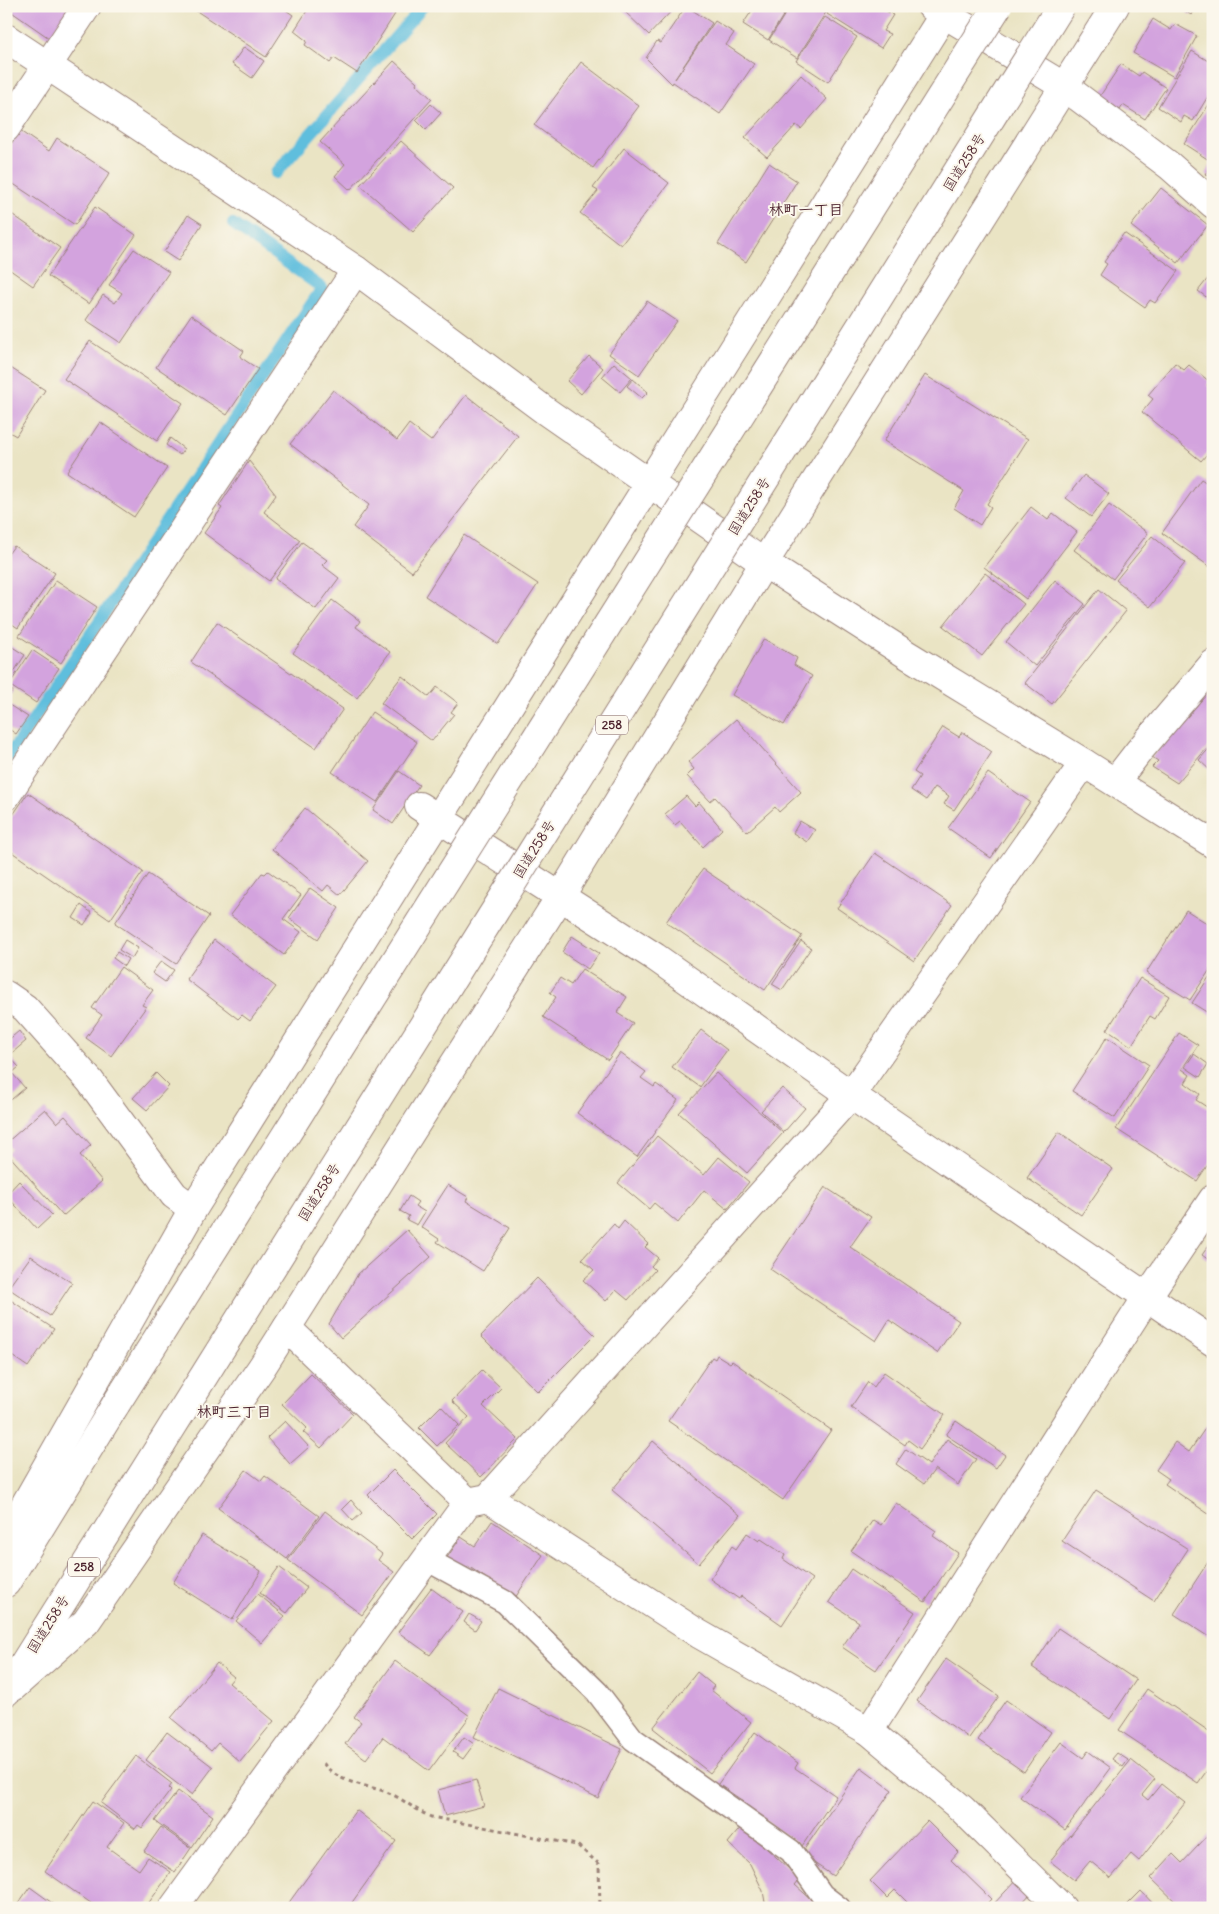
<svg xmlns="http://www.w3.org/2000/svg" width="1219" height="1914" font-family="Delius,'Klee One',sans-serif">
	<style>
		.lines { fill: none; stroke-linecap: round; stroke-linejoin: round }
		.stream { stroke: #5fbedd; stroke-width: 12 }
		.building { fill: #d3a3de }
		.service-casing { stroke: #9a8278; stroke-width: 25 }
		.minor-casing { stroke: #9a8278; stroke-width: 30 }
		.tertiary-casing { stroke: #9a8278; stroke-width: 30 }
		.trunk-casing { stroke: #9a8278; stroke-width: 30 }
		.path { stroke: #9a8278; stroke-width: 3; stroke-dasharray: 4 4; stroke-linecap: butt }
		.service { stroke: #fff; stroke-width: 22 }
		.minor { stroke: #fff; stroke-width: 28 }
		.tertiary { stroke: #fff; stroke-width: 28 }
		.trunk { stroke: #fff; stroke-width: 28 }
		.trunk-bridge-casing { stroke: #9a8278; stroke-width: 30; stroke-linecap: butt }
		.trunk-bridge { stroke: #fff; stroke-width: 28 }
		.labels { text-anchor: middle; stroke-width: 4; stroke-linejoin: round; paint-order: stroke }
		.shield { fill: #fbf7ec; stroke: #7f6065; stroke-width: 1 }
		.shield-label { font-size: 12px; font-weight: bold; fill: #4a1f2b }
		.street-label { font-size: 14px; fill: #4a1f2b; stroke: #fbf7ec }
		.neighbourhood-label { font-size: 15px; font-weight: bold; fill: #4a1f2b; stroke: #fbf7ec }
	</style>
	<rect width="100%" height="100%" fill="#fbf7ec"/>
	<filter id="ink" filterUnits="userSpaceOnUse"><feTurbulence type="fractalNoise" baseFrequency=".02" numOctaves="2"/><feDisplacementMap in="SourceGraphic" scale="10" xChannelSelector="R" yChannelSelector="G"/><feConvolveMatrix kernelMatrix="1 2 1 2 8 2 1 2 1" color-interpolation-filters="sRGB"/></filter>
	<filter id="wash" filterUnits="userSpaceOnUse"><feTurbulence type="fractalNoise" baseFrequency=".0096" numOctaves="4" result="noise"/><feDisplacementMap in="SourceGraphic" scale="20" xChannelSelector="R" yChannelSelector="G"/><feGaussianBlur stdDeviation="1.12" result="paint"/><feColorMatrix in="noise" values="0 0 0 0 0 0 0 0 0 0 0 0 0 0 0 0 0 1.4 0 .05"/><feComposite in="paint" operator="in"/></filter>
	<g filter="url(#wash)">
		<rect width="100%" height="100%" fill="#eae4c4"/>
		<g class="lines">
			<g class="stream">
				<path d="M276,173L423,6"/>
				<path d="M6,760L322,288L233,224"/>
			</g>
		</g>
		<g id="blocks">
			<g class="building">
				<path d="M6,6H70L49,38L6,8Z"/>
				<path d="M189,6H280L293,15L266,57Z"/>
				<path d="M296,6H307L303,11Z"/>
				<path d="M310,6H383L395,14L357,73L334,58L330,63L305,45L307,41L294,31Z"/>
				<path d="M622,6H676L649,35L621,8Z"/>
				<path d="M686,6L712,23L675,79L715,21L734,33L726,45L754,64L720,114L673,82L672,84L646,58L657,41L661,43Z"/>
				<path d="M755,6H789L768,40L743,24Z"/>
				<path d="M790,6H830L797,58L769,40Z"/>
				<path d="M832,6H885L883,9L893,15L883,31L890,34L881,48L827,14Z"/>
				<path d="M1178,6H1197L1191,15Z"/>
				<path d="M825,17L857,37L828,82L796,61Z"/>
				<path d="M1153,19L1171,30L1175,24L1197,36L1174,77L1133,53Z"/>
				<path d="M244,47L264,61L252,78L232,64Z"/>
				<path d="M1192,51L1213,64V88L1193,121L1184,116L1181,122L1158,107Z"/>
				<path d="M394,61L417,82L416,84L432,99L350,190L335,176L345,164L320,142Z"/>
				<path d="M581,62L639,106L593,168L534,125Z"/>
				<path d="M1121,64L1139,76L1142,72L1166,88L1145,119L1123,105L1120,110L1100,96Z"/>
				<path d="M801,75L827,99L801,129L796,125L767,157L745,138Z"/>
				<path d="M1213,98V161L1212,162L1184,144Z"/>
				<path d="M431,104L441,113L426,130L416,120Z"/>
				<path d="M20,131L49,151L57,138L110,173L75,225L6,179V151Z"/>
				<path d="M401,141L453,188L413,232L360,185Z"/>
				<path d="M624,148L669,183L621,245L580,213L598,191L593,188Z"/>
				<path d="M1213,162V179L1205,174Z"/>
				<path d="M769,163L797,181L746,262L718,244Z"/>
				<path d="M1161,188L1208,225L1178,263L1131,226Z"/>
				<path d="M95,207L136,235L89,304L48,276Z"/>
				<path d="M6,210L60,248L33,286L6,267Z"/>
				<path d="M188,215L202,224L178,261L164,252Z"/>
				<path d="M1124,233L1178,271L1155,303L1150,300L1145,307L1100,275L1107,264L1104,262Z"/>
				<path d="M134,249L169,272L121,343L86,320L103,295L115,303L122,293L109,285Z"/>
				<path d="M1213,272V302L1198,291Z"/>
				<path d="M647,301L677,321L639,375L609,354Z"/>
				<path d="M191,315L244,351L240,357L258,369L227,415L156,367Z"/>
				<path d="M90,341L183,403L157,441L64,379Z"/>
				<path d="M589,356L603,368L581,394L567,381Z"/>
				<path d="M614,363L632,378L620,392L602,377Z"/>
				<path d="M1175,363L1184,370L1189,365L1210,382L1207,385L1213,389V447L1201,461L1142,412L1153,399L1148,395Z"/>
				<path d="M6,365L45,390L16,436L6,430Z"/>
				<path d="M925,375L1028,439L987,504L991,507L980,525L954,508L964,491L884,441Z"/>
				<path d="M633,379L648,392L642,398L627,386Z"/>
				<path d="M333,390L397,440L409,424L431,441L466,395L518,436L412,572L353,527L369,505L290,444Z"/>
				<path d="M100,422L167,468L134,517L67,472Z"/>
				<path d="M170,438L184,449L180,455L166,445Z"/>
				<path d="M249,461L276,495L264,512L300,540L269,581L204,533L222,508L219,506Z"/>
				<path d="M1084,475L1109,494L1091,517L1066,498Z"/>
				<path d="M1201,479L1213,487V569L1162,533Z"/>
				<path d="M1109,505L1148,533L1113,579L1074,550Z"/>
				<path d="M1031,507L1048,520L1053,513L1077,532L1026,599L984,567Z"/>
				<path d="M464,535L538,584L498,644L425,596Z"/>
				<path d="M1152,536L1185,563L1150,607L1116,580Z"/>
				<path d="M302,542L327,560L322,565L339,578L316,609L275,579Z"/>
				<path d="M14,546L55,573L18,628L6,620V557Z"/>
				<path d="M985,573L1024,604L982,656L943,626Z"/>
				<path d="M56,580L97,607L61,663L19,636Z"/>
				<path d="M1055,580L1085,604L1035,666L1006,642Z"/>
				<path d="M1099,589L1126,611L1052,704L1025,683Z"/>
				<path d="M332,600L360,621L356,627L390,652L357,698L293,653Z"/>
				<path d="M217,622L343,709L316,748L191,662Z"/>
				<path d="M764,639L797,658L794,665L812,676L784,725L732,695Z"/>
				<path d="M6,643L25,655L6,684Z"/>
				<path d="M32,650L59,668L36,703L9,685Z"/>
				<path d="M402,676L429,697L437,687L458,703L451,712L454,714L432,741L381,703Z"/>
				<path d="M6,686L13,691L6,700Z"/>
				<path d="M1213,687V741L1177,783L1152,767L1158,761L1152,757Z"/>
				<path d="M6,703L28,717L16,734L6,727Z"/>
				<path d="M372,712L417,742L377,802L332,772Z"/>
				<path d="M736,719L801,792L779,812L775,807L747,832L715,797L710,801L687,776L694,769L688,762Z"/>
				<path d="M943,727L959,737L962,732L992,752L954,810L944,804L949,796L935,787L926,800L911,790L920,776L914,772Z"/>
				<path d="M1213,744V773L1199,760Z"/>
				<path d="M399,771L419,785L393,824L373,810Z"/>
				<path d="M988,773L1030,802L991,858L948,828Z"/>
				<path d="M28,793L143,872L110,920L6,848V825Z"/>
				<path d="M686,796L695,806L699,802L722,829L703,847L680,821L675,825L665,814Z"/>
				<path d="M305,808L368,861L340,895L328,885L323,891L272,849Z"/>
				<path d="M800,821L815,830L807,842L793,833Z"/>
				<path d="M875,853L952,905L914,961L837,908Z"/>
				<path d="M703,869L802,936L765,990L666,922Z"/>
				<path d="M268,871L301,895L283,919L301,932L284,955L230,915L262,873L265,874Z"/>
				<path d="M148,874L209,916L176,964L115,923Z"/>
				<path d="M310,888L339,908L318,939L289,918Z"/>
				<path d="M81,905L92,913L84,925L73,918Z"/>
				<path d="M1186,910L1213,927V965L1190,1000L1146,973Z"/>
				<path d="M572,936L599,953L588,969L562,952Z"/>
				<path d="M125,940L138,948L132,958L119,950Z"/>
				<path d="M214,940L276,987L250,1021L242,1015L238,1019L186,979Z"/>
				<path d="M801,941L811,948L782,990L772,984Z"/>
				<path d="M117,952L128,959L124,966L113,958Z"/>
				<path d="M161,961L174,970L165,982L152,973Z"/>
				<path d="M121,967L153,990L142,1005L146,1007L111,1056L86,1038L102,1015L92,1008Z"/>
				<path d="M582,969L627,997L617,1013L633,1023L608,1060L543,1017L556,997L550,993L560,978L571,985Z"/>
				<path d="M1213,971V1016L1192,1003Z"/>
				<path d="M1140,978L1169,996L1155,1019L1150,1016L1131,1046L1107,1030Z"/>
				<path d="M701,1030L727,1050L700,1087L672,1067Z"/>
				<path d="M19,1031L26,1041L12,1053L6,1046V1042Z"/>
				<path d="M1179,1033L1198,1045L1182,1069L1190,1075L1185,1083L1200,1094L1196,1100L1213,1111V1157L1197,1181L1116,1129Z"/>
				<path d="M1107,1037L1149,1065L1115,1118L1072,1091Z"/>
				<path d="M6,1053L19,1067L12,1073L25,1088L6,1104Z"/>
				<path d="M620,1053L646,1072L641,1078L654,1087L656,1084L678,1100L637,1157L577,1113Z"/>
				<path d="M1194,1054L1208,1064L1200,1077L1185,1067Z"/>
				<path d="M156,1073L169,1086L147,1110L133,1098Z"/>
				<path d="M716,1073L783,1133L747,1173L679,1113Z"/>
				<path d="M782,1088L805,1108L784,1132L761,1111Z"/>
				<path d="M45,1109L57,1123L65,1116L91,1145L80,1155L102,1181L63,1216L7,1153L11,1149L6,1143Z"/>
				<path d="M1059,1132L1113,1169L1081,1215L1027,1178Z"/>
				<path d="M657,1136L704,1175L719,1157L749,1182L727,1209L704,1190L678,1223L654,1203L649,1209L618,1183Z"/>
				<path d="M19,1181L52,1215L37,1229L6,1195Z"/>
				<path d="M448,1185L468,1197L466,1201L510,1228L483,1271L437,1242L439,1239L421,1227Z"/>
				<path d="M825,1187L871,1217L850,1247L959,1321L937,1353L889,1320L876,1341L770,1269Z"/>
				<path d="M409,1196L418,1202L415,1206L425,1212L417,1225L407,1220L409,1216L400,1211Z"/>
				<path d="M624,1221L648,1244L645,1247L658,1258L651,1266L655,1270L628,1300L616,1290L606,1301L583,1280L594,1270L582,1259L614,1224L618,1229Z"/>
				<path d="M407,1230L431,1257L341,1338L329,1324L358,1274Z"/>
				<path d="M1213,1239V1263L1202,1255Z"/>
				<path d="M31,1256L72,1283L50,1316L8,1288Z"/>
				<path d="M537,1278L595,1335L538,1392L481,1336Z"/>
				<path d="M6,1297L54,1329L28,1367L6,1352Z"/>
				<path d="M717,1355L730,1363L732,1361L831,1430L783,1500L668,1421L712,1357L715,1359Z"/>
				<path d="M482,1370L501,1388L483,1406L518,1439L481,1477L445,1443L469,1417L452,1401Z"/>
				<path d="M884,1372L945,1415L920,1449L908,1440L905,1445L851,1407L868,1382L874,1387Z"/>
				<path d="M311,1374L353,1414L321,1448L303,1432L307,1428L282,1404Z"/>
				<path d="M441,1406L459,1425L437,1446L419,1428Z"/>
				<path d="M1213,1417V1517L1165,1484L1169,1479L1156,1470L1175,1442L1189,1452Z"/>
				<path d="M285,1421L309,1447L290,1464L267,1438Z"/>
				<path d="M956,1421L1005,1455L996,1468L946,1435Z"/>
				<path d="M947,1439L976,1459L958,1485L935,1469L924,1484L896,1464L906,1449L929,1465Z"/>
				<path d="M653,1441L740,1515L699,1564L612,1490Z"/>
				<path d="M246,1470L261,1481L265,1476L319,1516L287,1559L218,1508Z"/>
				<path d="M393,1470L437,1514L412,1539L368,1495Z"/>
				<path d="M1096,1490L1188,1549L1154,1601L1062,1541Z"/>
				<path d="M351,1500L362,1513L353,1521L342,1509Z"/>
				<path d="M896,1503L936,1531L933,1536L958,1553L925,1602L851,1551L873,1520L881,1525Z"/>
				<path d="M325,1511L382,1554L378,1560L394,1572L362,1615L288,1560Z"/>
				<path d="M492,1521L543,1555L515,1598L468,1566L465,1572L446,1559L461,1537L475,1546Z"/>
				<path d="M747,1533L759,1541L761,1539L785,1555L783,1559L812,1579L782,1625L741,1596L739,1599L710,1579L732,1546L736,1549Z"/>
				<path d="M202,1535L261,1571L232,1620L173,1583Z"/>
				<path d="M1208,1562L1213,1565V1639L1174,1614Z"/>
				<path d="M279,1567L307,1588L287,1613L260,1593Z"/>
				<path d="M851,1569L915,1612L876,1670L842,1647L859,1622L829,1602Z"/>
				<path d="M431,1588L463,1612L430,1655L398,1632Z"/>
				<path d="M258,1594L285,1616L262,1643L236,1621Z"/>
				<path d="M469,1614L481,1621L475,1630L464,1622Z"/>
				<path d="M1058,1628L1136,1680L1110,1719L1032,1667Z"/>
				<path d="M946,1659L999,1696L969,1738L917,1701Z"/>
				<path d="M395,1661L470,1716L429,1771L383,1737L366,1759L345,1744L361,1722L354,1717Z"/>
				<path d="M217,1663L234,1677L229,1683L274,1721L240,1762L218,1743L211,1751L171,1718Z"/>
				<path d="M697,1672L714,1686L711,1690L751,1722L710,1773L653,1728Z"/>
				<path d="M498,1688L622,1749L598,1798L474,1737Z"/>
				<path d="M1147,1689L1213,1734V1762L1198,1783L1119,1730Z"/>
				<path d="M1006,1700L1051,1732L1024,1772L978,1740Z"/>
				<path d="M167,1732L213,1767L192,1795L146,1760Z"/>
				<path d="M755,1732L798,1763L795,1768L836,1796L802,1846L741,1804L743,1801L718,1784Z"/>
				<path d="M464,1737L474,1744L463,1759L453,1752Z"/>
				<path d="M1061,1742L1083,1758L1088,1751L1111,1768L1065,1830L1020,1797Z"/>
				<path d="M1117,1753L1128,1760L1123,1767L1112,1759Z"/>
				<path d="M136,1756L172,1784L169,1788L171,1790L142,1828L138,1825L135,1829L101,1803Z"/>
				<path d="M1131,1760L1155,1779L1142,1795L1148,1800L1161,1784L1185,1803L1139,1861L1131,1854L1111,1878L1090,1861L1074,1880L1050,1861Z"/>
				<path d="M861,1767L892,1790L833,1876L801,1854Z"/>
				<path d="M476,1780L484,1806L445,1816L438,1790Z"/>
				<path d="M178,1791L213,1816L192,1847L155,1821Z"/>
				<path d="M93,1801L124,1823L107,1847L139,1870L148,1857L171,1872L145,1908H98L45,1871Z"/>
				<path d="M356,1810L396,1841L348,1908H285Z"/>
				<path d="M927,1821L958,1852L951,1860L991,1899L983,1908H913L895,1890L887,1898L870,1881Z"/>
				<path d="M742,1826L800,1879L795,1885L821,1908H766L763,1891L750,1864L728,1843Z"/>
				<path d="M161,1827L191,1848L175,1872L144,1851Z"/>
				<path d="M1213,1830V1908H1182L1151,1878L1173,1854L1182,1863Z"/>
				<path d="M1020,1876L1034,1890L1017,1908H990Z"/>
				<path d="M30,1887L59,1908H15Z"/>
				<path d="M1141,1891L1157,1908H1124Z"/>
			</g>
		</g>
	</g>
	<g filter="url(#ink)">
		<use href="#blocks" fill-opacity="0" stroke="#9a8278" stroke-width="1"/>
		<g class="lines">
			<defs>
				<path id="service" d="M426,1559L505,1602L597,1692L633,1739L791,1851L822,1895L839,1908"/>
				<g id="minor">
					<path d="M931,6L1065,87L1170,166L1213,204"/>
					<path d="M6,128L87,6"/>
					<path d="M1115,782L1139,751L1213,664"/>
					<path d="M6,796L356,270"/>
					<path d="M419,806L655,957L851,1095L1213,1342"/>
					<path d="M6,995L25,1008L90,1081L174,1195L193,1209"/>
					<path d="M287,1328L468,1502"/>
					<path d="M488,1498L699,1634L869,1731L962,1809L1062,1908"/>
					<path d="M6,1538L193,1209L949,6"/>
					<path d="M13,1687L86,1622L262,1367L560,897L764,563L1115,6"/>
					<path d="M869,1731L1147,1297L1213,1199"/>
					<path d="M173,1908L468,1502L488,1498L851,1095L1084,763"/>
				</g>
				<path id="tertiary" d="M6,38L356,270L547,412L764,563L906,654L1084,763L1213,844"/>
				<g id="trunk">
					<path d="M6,1583L116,1404"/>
					<path d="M6,1692L162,1443"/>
				</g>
			</defs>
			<use href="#service" class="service-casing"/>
			<use href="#minor" class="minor-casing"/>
			<use href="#tertiary" class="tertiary-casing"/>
			<use href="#trunk" class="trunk-casing"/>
			<path class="path" d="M323,1763C343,1788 372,1783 397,1797C409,1804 418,1811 431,1817L577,1845L599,1864L600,1908"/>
			<use href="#service" class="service"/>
			<use href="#minor" class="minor"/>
			<use href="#tertiary" class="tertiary"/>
			<use href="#trunk" class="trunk"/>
			<defs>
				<g id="trunk-bridge">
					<path d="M116,1404L998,6"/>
					<path d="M162,1443L1061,6"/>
				</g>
			</defs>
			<use href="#trunk-bridge" class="trunk-bridge-casing"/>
			<use href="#trunk-bridge" class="trunk-bridge"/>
		</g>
	</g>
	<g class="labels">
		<g class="shield">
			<rect x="596" y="715.5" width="32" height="19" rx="4"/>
			<rect x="68" y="1557.5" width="32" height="19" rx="4"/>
		</g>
		<g class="shield-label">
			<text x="612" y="729">258</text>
			<text x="84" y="1571">258</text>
		</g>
		<g class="street-label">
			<text transform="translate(964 162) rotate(-58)" y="5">国道258号</text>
			<text transform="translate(749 506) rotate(-58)" y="5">国道258号</text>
			<text transform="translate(534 849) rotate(-58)" y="5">国道258号</text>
			<text transform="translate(319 1192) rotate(-58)" y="5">国道258号</text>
			<text transform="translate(48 1624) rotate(-58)" y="5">国道258号</text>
		</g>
		<g class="neighbourhood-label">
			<text x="806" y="215">林町一丁目</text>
			<text x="234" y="1417">林町三丁目</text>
		</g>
	</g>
	<rect width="1219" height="1914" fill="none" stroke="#fbf7ec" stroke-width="25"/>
</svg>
